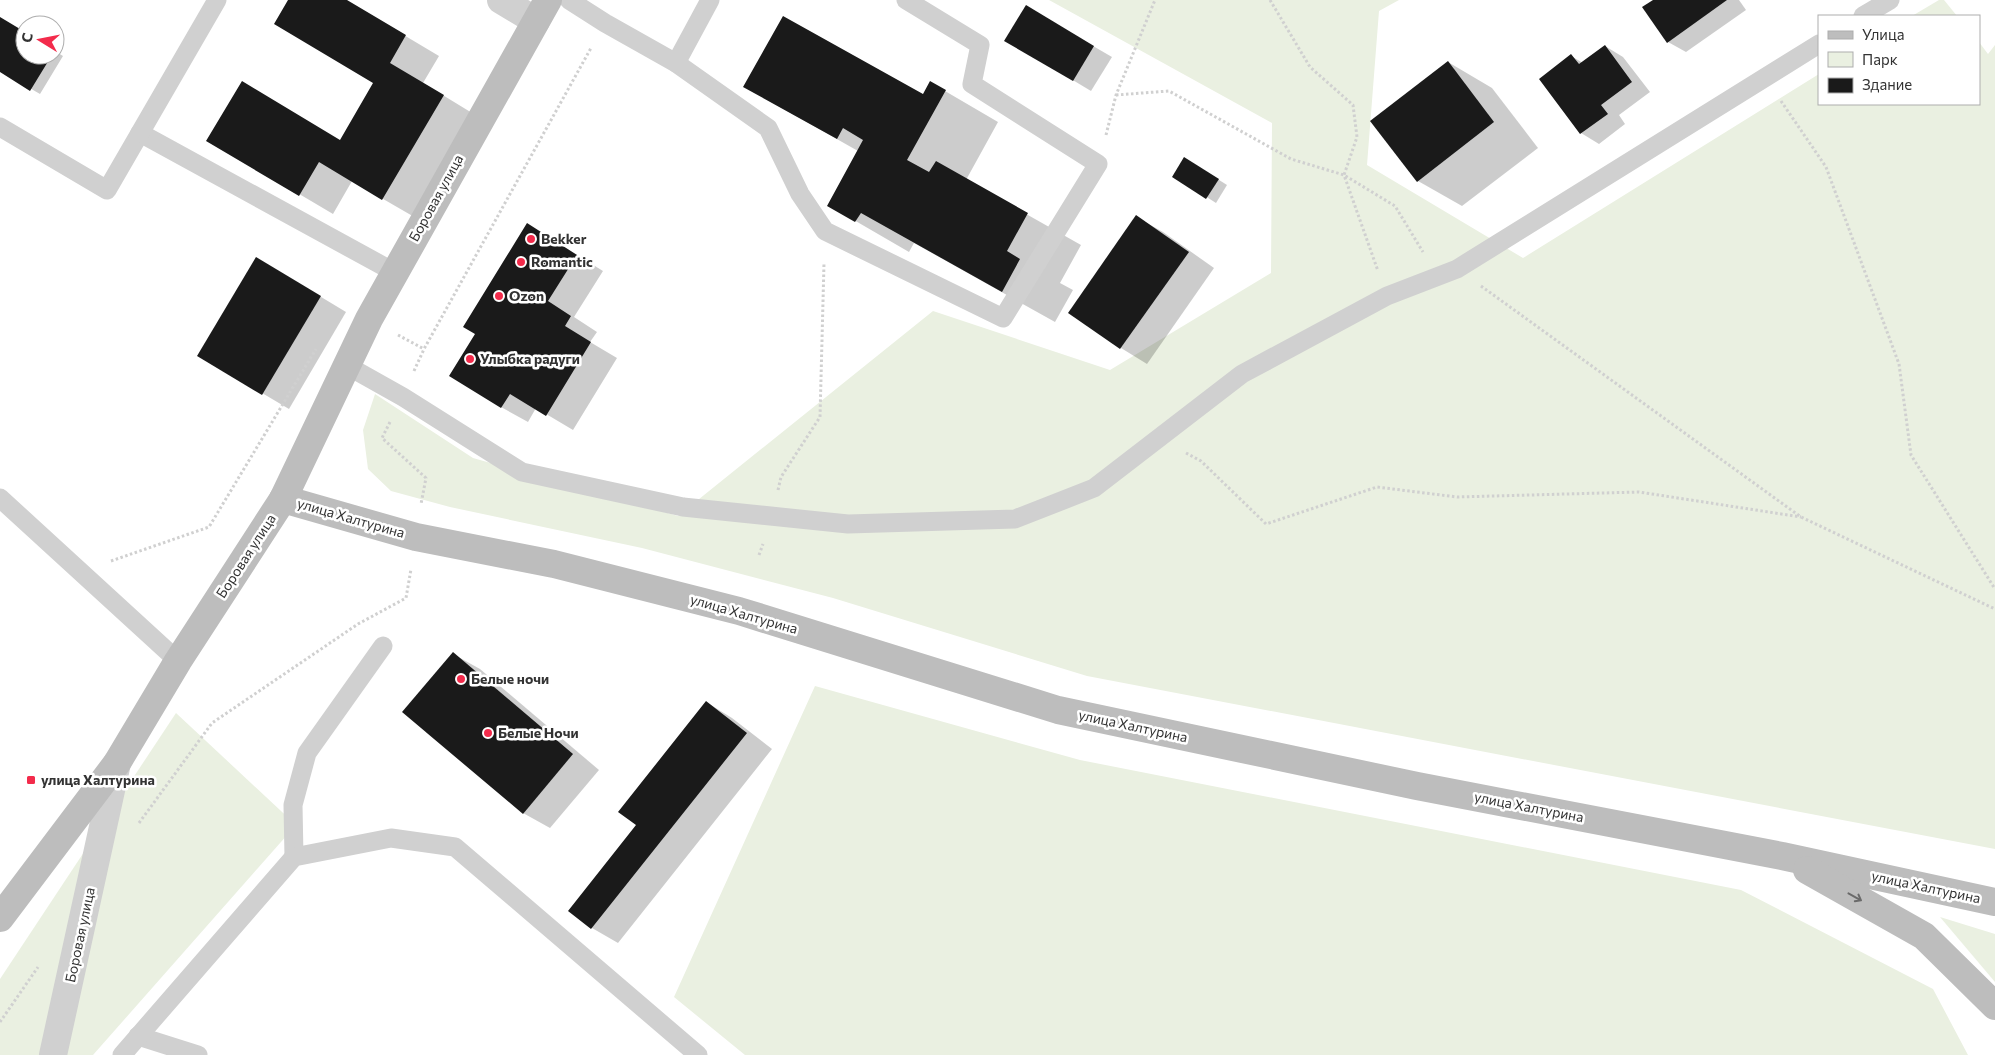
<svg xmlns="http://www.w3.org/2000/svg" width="1995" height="1055" font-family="Commissioner,sans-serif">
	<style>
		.green { fill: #eaf0e1 }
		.shadow { fill: #0003 }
		.building { fill: #1a1a1a }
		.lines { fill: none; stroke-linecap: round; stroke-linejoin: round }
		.path { stroke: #d0d0d0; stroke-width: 3; stroke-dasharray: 2.5 2.5; stroke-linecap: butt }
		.lane { stroke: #d0d0d0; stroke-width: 19 }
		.street { stroke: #d0d0d0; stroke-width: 28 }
		.secondary { stroke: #bdbdbd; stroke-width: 28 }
		.oneway { stroke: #6a6a6a }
		.poi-dot { fill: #f32b4b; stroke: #fff; stroke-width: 2 }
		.labels { text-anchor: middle; stroke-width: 5; stroke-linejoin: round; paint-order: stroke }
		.street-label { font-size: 14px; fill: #333; stroke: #fff }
		.poi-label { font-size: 14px; font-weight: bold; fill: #333; stroke: #fff; text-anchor: start }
	</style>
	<rect width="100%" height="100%" fill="#fff"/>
	<g class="green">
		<path d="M1049,0H1399L1379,11L1367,165L1523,258L1819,74V104H1979V42L1988,54L1995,45V849L1087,676L833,598L642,548L450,507L391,491L368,469L363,430L375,394L473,458L678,516L933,311L1110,370L1271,273L1272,123Z"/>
		<path d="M1939,0H1944L1957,16H1912Z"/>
		<path d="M815,686L1080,760L1741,890L1933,989L1968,1055H745L674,997Z"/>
		<path d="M176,713L296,825L93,1055H0V979Z"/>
		<path d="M1940,917L1995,934V982Z"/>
	</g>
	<g class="shadow">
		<path d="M289,0H345L439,56L423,83L477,116L416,218L352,181L333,214L208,140L340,141L375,83Z"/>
		<path d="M1655,0H1739L1746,10L1686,52L1668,42Z"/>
		<path d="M1026,7L1112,57L1091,91L1006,40Z"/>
		<path d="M0,18L25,33V55H55V51L63,56L40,94L0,71Z"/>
		<path d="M1605,46L1623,57L1650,92L1619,115L1625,124L1599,144L1581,133L1541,79L1571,56L1583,63Z"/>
		<path d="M1448,62L1492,88L1538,148L1462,206L1418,181Z"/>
		<path d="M745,87L923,96L945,91L998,122L966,180L1081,245L1060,283L1073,290L1055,322L914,243L909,252L828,205L858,151Z"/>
		<path d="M1194,164L1227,185L1216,203L1174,176Z"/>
		<path d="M1136,217L1163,232L1214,268L1147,364L1121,348L1070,312Z"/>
		<path d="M553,240L603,271L574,317L597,332L590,342L617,358L573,430L536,408L528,422L501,407Z"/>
		<path d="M283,274L346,312L289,409L262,393Z"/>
		<path d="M453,654L480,669L599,770L550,828L523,813Z"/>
		<path d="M706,702L732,718L772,749L618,943L592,928L570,910L637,825Z"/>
	</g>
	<g class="building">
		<path d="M288,0H347L406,35L390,63L444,95L382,200L319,162L299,196L206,141L242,81L340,140L373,83L274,24Z"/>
		<path d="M1653,0H1727L1667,43L1642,7Z"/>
		<path d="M1026,5L1094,46L1073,81L1004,41Z"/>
		<path d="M783,16L923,94L930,81L946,90L907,160L929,172L936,161L1028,213L1007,251L1020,259L1002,292L861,213L855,222L827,206L863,140L843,128L837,139L743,87Z"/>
		<path d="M0,17L25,32V55H52L30,91L0,72Z"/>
		<path d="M1605,45L1632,82L1601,105L1608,114L1580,134L1539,79L1571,54L1579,64Z"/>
		<path d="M1448,61L1494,122L1417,182L1370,121Z"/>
		<path d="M1184,157L1219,179L1206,199L1172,177Z"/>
		<path d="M1136,215L1189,252L1120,349L1068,313Z"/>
		<path d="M527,223L577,255L548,301L571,316L565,326L591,342L546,416L510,394L501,408L449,376L475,334L463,327Z"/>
		<path d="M256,257L321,296L262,395L197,356Z"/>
		<path d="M453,652L573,754L523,814L402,712Z"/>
		<path d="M706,701L747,733L591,929L568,911L636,825L618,812Z"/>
	</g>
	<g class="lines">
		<g class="path">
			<path d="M1270,0L1310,67L1353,105L1357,137L1344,175L1378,271"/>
			<path d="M1116,95L1169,91L1291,159L1344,175L1395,206L1423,252"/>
			<path d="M1781,101L1826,167L1899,364L1911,455L1995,589"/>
			<path d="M1106,135L1116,95L1155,0"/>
			<path d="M1481,286L1801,517L1995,609"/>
			<path d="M398,335L424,349"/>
			<path d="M414,371L424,349L591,48"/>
			<path d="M390,422L382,438L426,478L421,504"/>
			<path d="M1186,453L1201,461L1266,524L1377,487L1457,497L1639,492L1801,517"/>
			<path d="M778,490L781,477L820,417L824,263"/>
			<path d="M759,555L763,544"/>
			<path d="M111,561L209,527L316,349"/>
			<path d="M139,823L212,723L358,624L406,598L411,569"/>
			<path d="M0,1022L38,967"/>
		</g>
		<g class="lane">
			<path d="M569,0L605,23L676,63L768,128L800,194L825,231L1003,318L1098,164L972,84L980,45L906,0"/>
			<path d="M1863,16L1890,0"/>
			<path d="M676,63L710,0"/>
			<path d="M0,127L107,190L140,133L394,272"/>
			<path d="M140,133L217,0"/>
			<path d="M346,365L403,397L522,472L683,507L848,524L1015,519L1094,488L1242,374L1387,296L1457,269L1819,44"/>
			<path d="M0,498L178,661"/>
			<path d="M294,857L293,805L307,753L383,646"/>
			<path d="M138,1036L198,1055"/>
			<path d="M122,1055L294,857L391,838L455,847L698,1055"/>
		</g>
		<g class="street">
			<path d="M501,0L536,21"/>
			<path d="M53,1055L117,763"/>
		</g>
		<g class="secondary">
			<path d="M283,499L416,537L554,564L739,611L1058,710L1417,786L1782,856L1995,902"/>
			<path d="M1807,870L1924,936L1995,1006"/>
			<path d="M0,918L117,763L178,661L283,499L369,319L548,0"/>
		</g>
	</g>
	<defs><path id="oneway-shaft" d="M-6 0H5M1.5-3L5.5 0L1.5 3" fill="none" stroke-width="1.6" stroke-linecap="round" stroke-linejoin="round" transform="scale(1.25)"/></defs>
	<use class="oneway" href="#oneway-shaft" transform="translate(1855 897) rotate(29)"/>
	<g class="poi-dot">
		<circle cx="531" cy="239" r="5"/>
		<circle cx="521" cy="262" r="5"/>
		<circle cx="499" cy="296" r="5"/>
		<circle cx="470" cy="359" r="5"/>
		<circle cx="461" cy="679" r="5"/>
		<circle cx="488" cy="733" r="5"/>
		<rect x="26" y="775" width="10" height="10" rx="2.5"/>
	</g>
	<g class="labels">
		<g class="street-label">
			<text transform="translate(436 198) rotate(-61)" y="5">Боровая улица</text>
			<text transform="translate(351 518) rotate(16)" y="5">улица Халтурина</text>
			<text transform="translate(246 556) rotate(-57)" y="5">Боровая улица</text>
			<text transform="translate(744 614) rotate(16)" y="5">улица Халтурина</text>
			<text transform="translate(1133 726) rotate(12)" y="5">улица Халтурина</text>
			<text transform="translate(1529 807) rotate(11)" y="5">улица Халтурина</text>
			<text transform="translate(1926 887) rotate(12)" y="5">улица Халтурина</text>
			<text transform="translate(80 935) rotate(-78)" y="5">Боровая улица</text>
		</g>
		<g class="poi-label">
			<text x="541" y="244">Bekker</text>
			<text x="531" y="267">Romantic</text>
			<text x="509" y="301">Ozon</text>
			<text x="480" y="364">Улыбка радуги</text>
			<text x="471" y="684">Белые ночи</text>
			<text x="498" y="738">Белые Ночи</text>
			<text x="41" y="785">улица Халтурина</text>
		</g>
	</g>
	<rect x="1818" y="15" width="162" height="90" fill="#ffffff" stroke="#adadad"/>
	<rect x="1828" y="31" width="25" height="8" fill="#bdbdbd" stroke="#adadad"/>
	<text x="1862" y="40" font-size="15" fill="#333333">Улица</text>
	<rect x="1828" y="52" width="25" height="15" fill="#eaf0e1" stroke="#adadad"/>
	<text x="1862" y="65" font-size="15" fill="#333333">Парк</text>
	<rect x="1828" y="78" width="25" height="15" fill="#1a1a1a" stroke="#adadad"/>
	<text x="1862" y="90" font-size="15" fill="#333333">Здание</text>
	<g transform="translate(40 40) rotate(280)"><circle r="24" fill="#ffffff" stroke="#adadad"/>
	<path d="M0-4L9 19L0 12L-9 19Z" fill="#f32b4b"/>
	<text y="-8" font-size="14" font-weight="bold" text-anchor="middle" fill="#333333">С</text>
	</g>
</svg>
